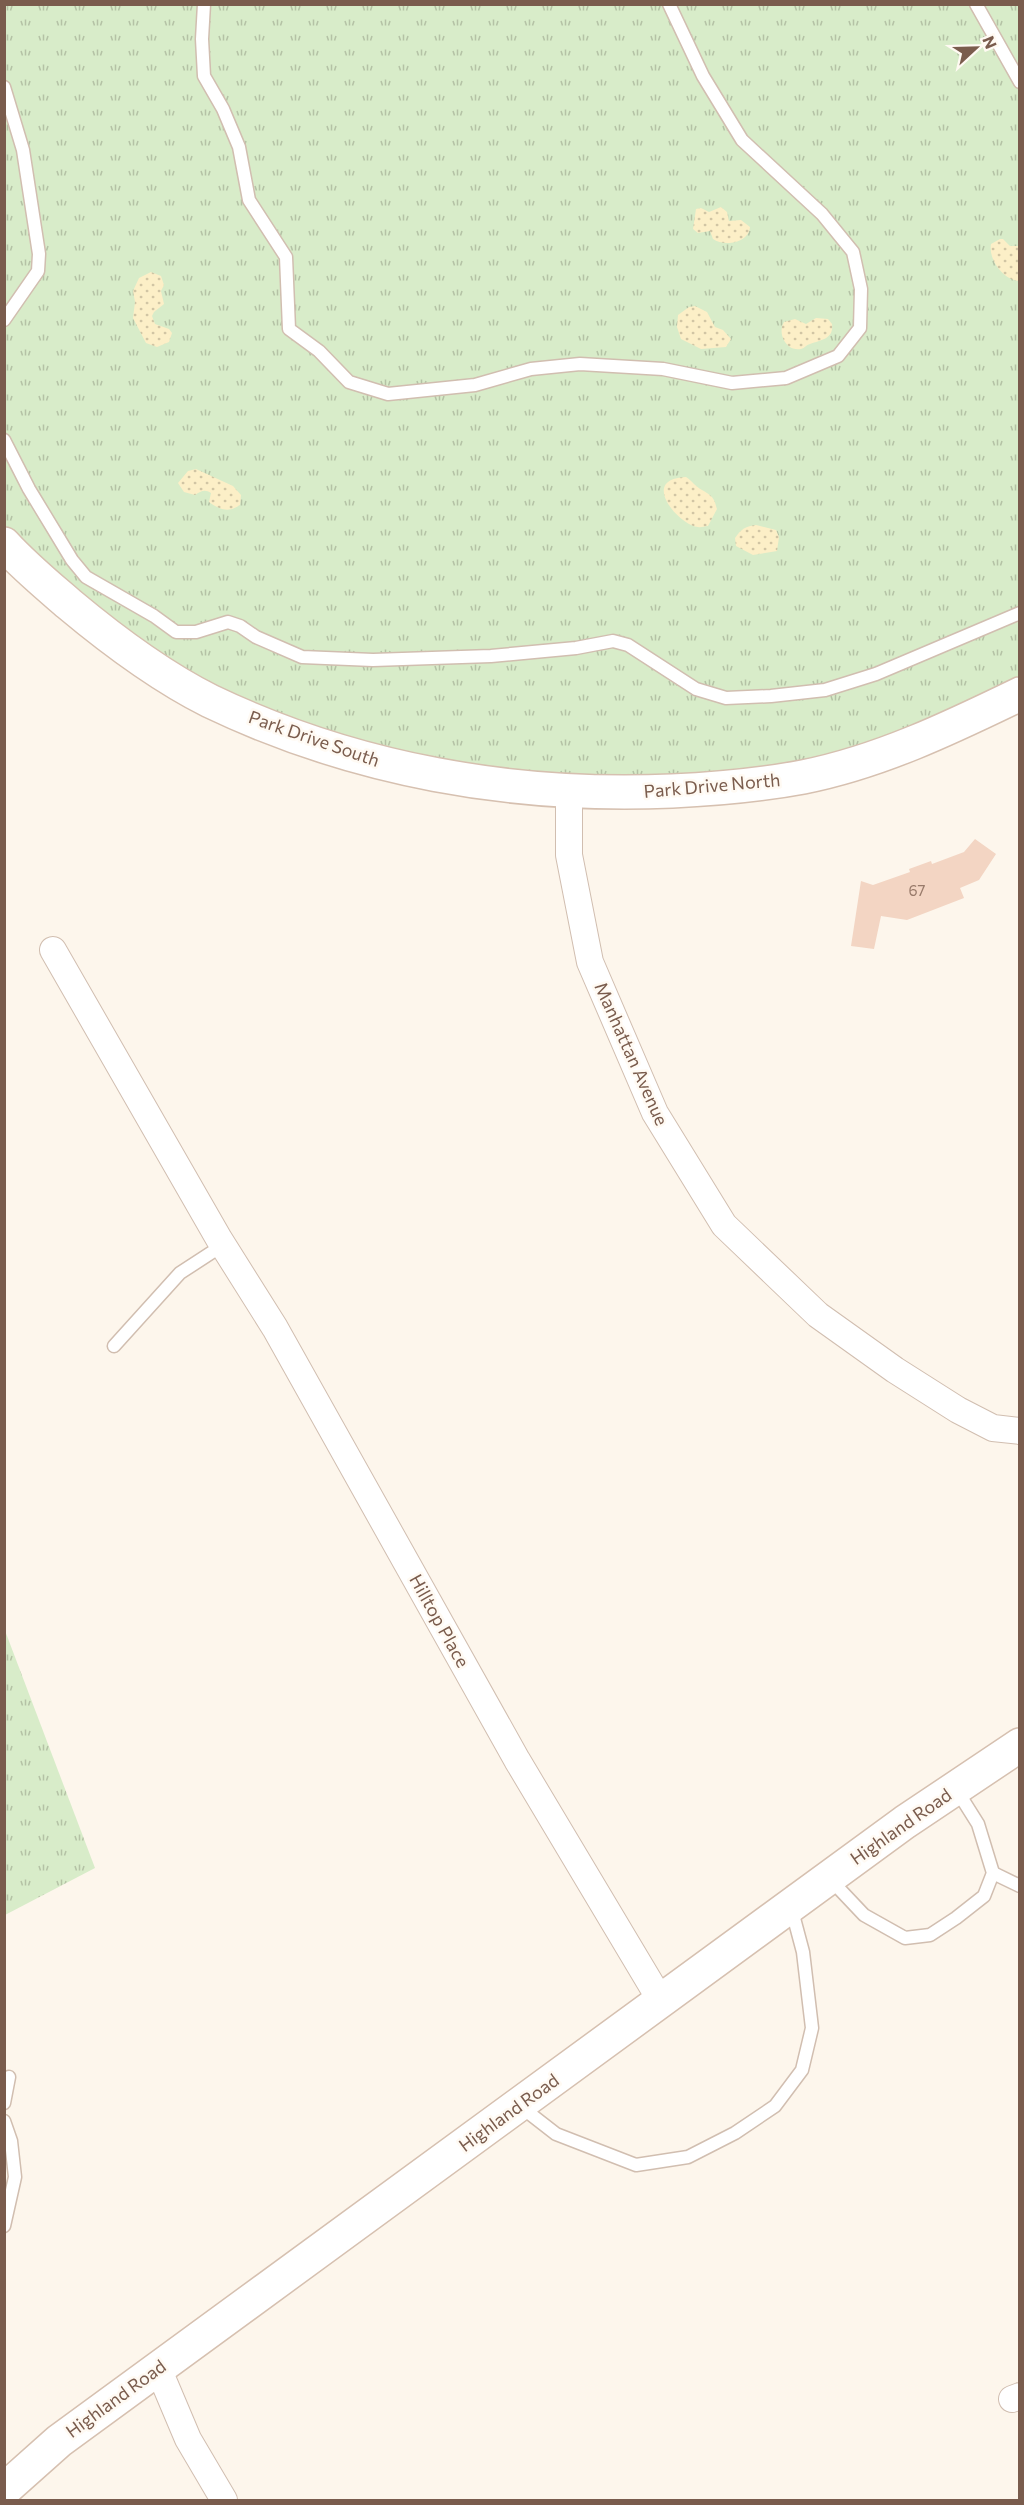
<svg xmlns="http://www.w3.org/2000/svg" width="1024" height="2505" font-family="Commissioner,sans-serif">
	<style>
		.grass { fill: url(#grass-tufts) }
		.sand { fill: url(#sand-dots) }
		.building { fill: #f3d5c3 }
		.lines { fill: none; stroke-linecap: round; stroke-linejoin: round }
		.lane-casing { stroke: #d1beb0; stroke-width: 15 }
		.street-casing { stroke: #d1beb0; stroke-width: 28 }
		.secondary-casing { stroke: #d6c0b0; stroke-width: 36 }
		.lane { stroke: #fff; stroke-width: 12 }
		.street { stroke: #fff; stroke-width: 26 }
		.secondary { stroke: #fff; stroke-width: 33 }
		.labels { text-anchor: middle; stroke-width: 5; stroke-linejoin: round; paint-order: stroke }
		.number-label { font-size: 15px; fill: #987a6a }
		.street-label { font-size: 18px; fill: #7a5c4d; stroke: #fffaf3 }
	</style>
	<defs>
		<pattern id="grass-tufts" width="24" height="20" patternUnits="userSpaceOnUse" patternTransform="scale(1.5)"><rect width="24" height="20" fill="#d8ecc9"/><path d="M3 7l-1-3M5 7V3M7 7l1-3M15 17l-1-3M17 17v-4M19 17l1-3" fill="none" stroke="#b4c2a5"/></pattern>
		<pattern id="sand-dots" width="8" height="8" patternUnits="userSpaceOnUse" patternTransform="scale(1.5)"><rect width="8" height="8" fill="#fcefc7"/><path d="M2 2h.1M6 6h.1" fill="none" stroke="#d1c5a4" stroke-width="1.8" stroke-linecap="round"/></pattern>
	</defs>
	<rect width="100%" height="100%" fill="#fdf6ec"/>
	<g class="grass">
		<path d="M4,5H1019V683L935,723L817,762L695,780H554L401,754L251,708L104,623L5,525Z"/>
		<path d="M4,1628L95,1868L5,1915H4Z"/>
	</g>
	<g class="sand">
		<path d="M721,207L727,212L729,221L741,220L750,227C749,243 724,247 713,239L710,231L698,233L693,229L696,209L701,208L709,212Z"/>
		<path d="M1000,239H1003L1010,246H1019V281C1004,280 988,260 991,244Z"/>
		<path d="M151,272L161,276L164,285L161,291L164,304L154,312L152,316L155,324L169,329L172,333L169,342L157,347L146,343L133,318L135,302L133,291L139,278Z"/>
		<path d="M695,306L707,312L715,327L723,330L731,339L726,347L701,349L681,339L677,327L678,315L689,307Z"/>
		<path d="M816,318L828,319L832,324C834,339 821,340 810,344C806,345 805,348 801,349C786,352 777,333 784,322L795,319L806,324Z"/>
		<path d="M196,469L233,486L241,495L240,505C229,513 220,510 209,502L211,493C205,489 201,491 195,495L184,492L178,483L188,471Z"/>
		<path d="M686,477C692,481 696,487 702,490C712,496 714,497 717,509L708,526C704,526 701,528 698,527C680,526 638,479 686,477Z"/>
		<path d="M756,525L776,530L779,537L777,551L753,555L736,546L735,538C741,529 746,526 756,525Z"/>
	</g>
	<path class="building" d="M975,839L996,854L979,880L960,888L964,898L907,920L881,916L874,949L851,946L861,881L873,885L910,872L909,869L931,861L932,864L964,852Z"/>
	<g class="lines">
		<defs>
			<g id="lane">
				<path d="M204,4L202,39L204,76L223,109L239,147L249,200L286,257L289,329L319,351L349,382L388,394L475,385L531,369L580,364L663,369L732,383L786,378L838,356L860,328L861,289L853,252L822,214L742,140L703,76L669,4"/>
				<path d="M976,4L1020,82"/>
				<path d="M4,87L23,150L39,254L38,271L4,320"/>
				<path d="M4,440L29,489L72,560L86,577L154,616L176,632H196L228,622L240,626L256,637L302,657L373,660L491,656L576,648L613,641L628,645L696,689L726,698L771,696L825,690L876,674L1020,613"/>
				<path d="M114,1346L180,1273L223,1245"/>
				<path d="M993,1873L1020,1886"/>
				<path d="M829,1878L864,1915L905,1938L930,1935L956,1918L984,1896L993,1873L978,1824L956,1789"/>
				<path d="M4,2103L9,2077"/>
				<path d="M520,2106L556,2134L636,2165L688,2157L735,2133L775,2106L802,2070L812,2028L803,1952L791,1907"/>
				<path d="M4,2121L11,2141L15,2177L4,2226"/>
			</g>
			<g id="street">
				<path d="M569,791V855L590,962L655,1113L724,1225L818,1315L895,1370L958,1410L993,1428L1020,1431"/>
				<path d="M53,950L219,1239L275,1328L517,1760L661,2001"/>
				<path d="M158,2368L188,2439L224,2500"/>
				<path d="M1012,2399L1020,2396"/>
			</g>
			<g id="secondary">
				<path d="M4,544C24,566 47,585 69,604C112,640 160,676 210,701C354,770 513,798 672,791C716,789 760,785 803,777C879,762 950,728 1020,694"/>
				<path d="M4,2490L59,2441L905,1822L1020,1745"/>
			</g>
		</defs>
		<use href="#lane" class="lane-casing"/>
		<use href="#street" class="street-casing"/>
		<use href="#secondary" class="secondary-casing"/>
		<use href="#lane" class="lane"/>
		<use href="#street" class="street"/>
		<use href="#secondary" class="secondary"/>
	</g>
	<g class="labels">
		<g class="number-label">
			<text x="917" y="896">67</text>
		</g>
		<g class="street-label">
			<text transform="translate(314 739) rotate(19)" y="6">Park Drive South</text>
			<text transform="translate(712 786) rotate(-5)" y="6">Park Drive North</text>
			<text transform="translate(631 1054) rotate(66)" y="6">Manhattan Avenue</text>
			<text transform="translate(439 1621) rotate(61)" y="6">Hilltop Place</text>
			<text transform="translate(901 1827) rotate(-35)" y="6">Highland Road</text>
			<text transform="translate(509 2113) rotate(-36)" y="6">Highland Road</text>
			<text transform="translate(116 2399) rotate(-36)" y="6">Highland Road</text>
		</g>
	</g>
	<rect width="1024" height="2505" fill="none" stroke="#7a5c4d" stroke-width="12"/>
	<g transform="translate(976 48) rotate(68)" stroke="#fffaf3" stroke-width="4.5" paint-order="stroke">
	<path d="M0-4.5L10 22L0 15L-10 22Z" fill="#7a5c4d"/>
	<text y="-9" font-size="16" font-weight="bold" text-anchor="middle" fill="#7a5c4d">N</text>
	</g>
</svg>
